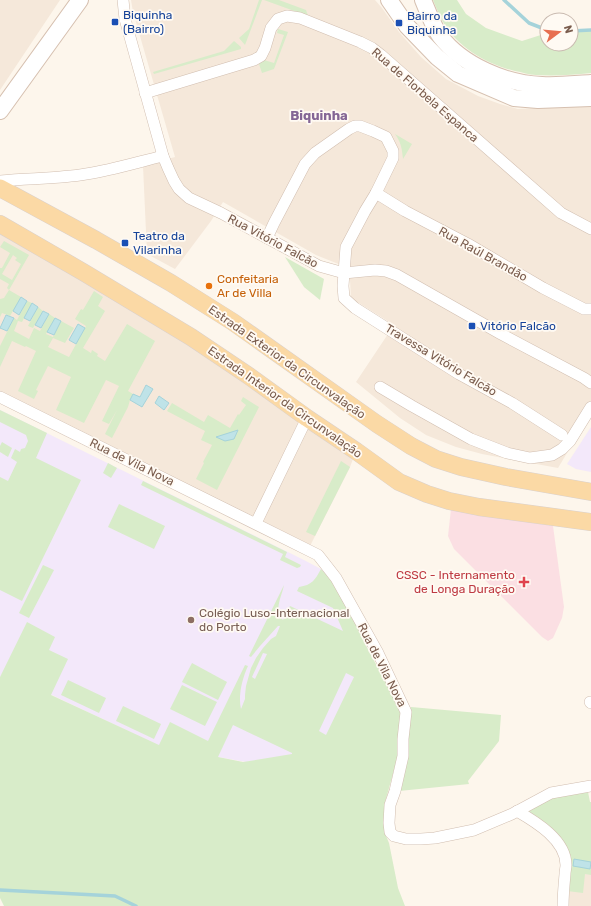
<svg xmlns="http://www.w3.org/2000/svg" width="591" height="906" font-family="Rubik,sans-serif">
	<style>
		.residential { fill: #f5e8da }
		.education { fill: #f3e8fa }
		.medical { fill: #fbdfe3 }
		.green { fill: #d8ecc9; fill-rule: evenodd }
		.water { fill: #bfe3e8; stroke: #a5d3da }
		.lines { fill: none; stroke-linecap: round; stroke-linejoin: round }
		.stream { stroke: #a5d3da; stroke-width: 3.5 }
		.street-casing { stroke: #d1beb0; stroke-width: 12 }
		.secondary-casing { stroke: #d6c0b0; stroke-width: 18 }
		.primary-casing { stroke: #dad1cd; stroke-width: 18 }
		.street { stroke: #fff; stroke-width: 11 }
		.secondary { stroke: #fff; stroke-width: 16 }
		.primary { stroke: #fbd9a5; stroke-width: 17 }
		.transit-dot { fill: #1a4fb4; stroke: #fffaf3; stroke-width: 1.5 }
		.food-dot { fill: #e8710a; stroke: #fffaf3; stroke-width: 1.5 }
		.health-dot { fill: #e0444e; stroke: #fffaf3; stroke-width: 1.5 }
		.education-dot { fill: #8d6e63; stroke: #fffaf3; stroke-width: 1.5 }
		.labels { text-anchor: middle; stroke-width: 3.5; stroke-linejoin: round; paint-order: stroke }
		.transit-label { font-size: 12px; fill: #164399; stroke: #fffaf3; text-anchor: start }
		.street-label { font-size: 12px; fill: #7a5c4d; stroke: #fffaf3 }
		.food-label { font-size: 12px; fill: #c56008; stroke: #fffaf3; text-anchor: start }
		.health-label { font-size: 12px; fill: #be3a42; stroke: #fffaf3; text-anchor: end }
		.education-label { font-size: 12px; fill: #785e54; stroke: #fffaf3; text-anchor: start }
		.neighbourhood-label { font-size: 13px; font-weight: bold; fill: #846695; stroke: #fffaf3 }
	</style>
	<rect width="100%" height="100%" fill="#fdf6ec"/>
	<g class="residential">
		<path d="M0,0H60L0,90Z"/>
		<path d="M131,0H375L382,8L399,32L421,57L446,79L478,96L500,104L518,109L591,105V413L558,468L482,454L456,447L426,435L400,418L356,382L394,325L351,298L350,280L341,265L316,255L223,202L211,221L175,269L147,254L143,166L175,157L133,12Z"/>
		<path d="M0,224L356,451L350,467L308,550L0,397Z"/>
		<path d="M591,855V906H566L567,891Z"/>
	</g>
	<g class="education">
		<path d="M0,410L304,560L321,569L328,576L373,658L313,774L162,747L3,672L0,677Z"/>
		<path d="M591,427V472L576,469L567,464Z"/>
	</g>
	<path class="medical" d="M451,509L553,526L564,607L562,618L553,638L548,641L542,637L454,549L448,536Z"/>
	<g class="green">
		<path d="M259,0H262L245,45L239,38L249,29Z"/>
		<path d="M264,0H279L306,10L308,16Z"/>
		<path d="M433,0H457L466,14L486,28L522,41L547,33V44H571V31L591,30V73C573,75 554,76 536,75C529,75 522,72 515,71C487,64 458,48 443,22C439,15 436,7 433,0Z"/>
		<path d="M278,29L288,32L274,69L262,73L259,64L264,60L274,63L284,35L277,33Z"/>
		<path d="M234,41L241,47V49L154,74L153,72L224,51Z"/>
		<path d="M395,134L412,144L403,159C402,149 401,142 395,134Z"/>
		<path d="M4,241L29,255L9,290L21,297L10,316L2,313L0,317V299L4,298L9,290L7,288L9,284L0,279V268H2L10,253L0,247ZM13,255L17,258L15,260L21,264L12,280L2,274Z"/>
		<path d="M285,257L324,279L320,300L304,287Z"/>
		<path d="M94,291L103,297L98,306L105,311L83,348L91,353L92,350L98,354L97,356L105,361L127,324L155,341L128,391L133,394L130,400L128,407L112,438L105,434L117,410L109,424L102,421L119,386L106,380L84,423L56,410L71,377L48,366L36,390L38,391L34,399L18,391L36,351L26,346L25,347L12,341L0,367V346L14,318L17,320L27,301L32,303L22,322L18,321L14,331L29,339L34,328L40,331L49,314L55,318L46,334L53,337L61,321L74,328L65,343L53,338L48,347L69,357L86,326L75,319L81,309L83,310Z"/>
		<path d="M38,307L43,311L33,328L28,326Z"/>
		<path d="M243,397L259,407L217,490L196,479L204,463L203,462L212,445L201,440L205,431L167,411L172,403L204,422L208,415L230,428L238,414L239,415L246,405L241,401Z"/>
		<path d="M0,410L47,433L36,458L81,480L22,601L0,590V477L8,481L17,462L11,458L15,449L20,452L21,449L25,448L28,441L26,435L0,422Z"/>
		<path d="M2,442L12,448L8,457L0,452V446Z"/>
		<path d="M341,461L350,467L315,536L306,532Z"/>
		<path d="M108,463L117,468L111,478L103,473Z"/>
		<path d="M143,481L287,552L285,557L301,565L300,567L297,568L280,560L283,554L145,487L141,485Z"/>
		<path d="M119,504L165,526L154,549L108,527Z"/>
		<path d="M43,565L54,570L29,618L19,613Z"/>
		<path d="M321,569C346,594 356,627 372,657C382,676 395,694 406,712L396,763L384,806V831L389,843L398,888L405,906H4L0,898V677L27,622L55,637L49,650L68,659L51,695L159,745L170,722L208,741L245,665L248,666C242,679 238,696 241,709L245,699V695L246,686L251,668L256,658L263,648L271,639L276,636L280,626H278L260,646L251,657L249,656L284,585C282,596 273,611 283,620L290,606L343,631L333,608L297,591L299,587C312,585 315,580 321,569ZM263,653L267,654L255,679L252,677ZM346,673L354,677L326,735L319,731ZM233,725L292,753V754L243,762L218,757Z"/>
		<path d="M192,663L227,682L218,700L182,682Z"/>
		<path d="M68,680L106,698L99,713L61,695Z"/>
		<path d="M182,685L217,702L205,726L170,709Z"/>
		<path d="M123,706L161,724L154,739L116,721Z"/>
		<path d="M411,707L501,715L499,741L468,781L469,784L399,791L409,714Z"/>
		<path d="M588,792L590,802H591V875L585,874L583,893L567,891L570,862L529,815L528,809L554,796Z"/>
	</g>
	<g class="water">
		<path d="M21,297L27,301L19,315L13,311Z"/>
		<path d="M32,303L38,307L30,321L24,318Z"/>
		<path d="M43,311L49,314L41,328L35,325Z"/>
		<path d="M6,315L14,318L7,331L0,328Z"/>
		<path d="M55,318L61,321L54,335L47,332Z"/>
		<path d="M78,324L85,328L76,344L69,340Z"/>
		<path d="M146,385L153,389L142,407L130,400L133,394L140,397Z"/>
		<path d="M159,396L169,403L164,410L155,403Z"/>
		<path d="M238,430L234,439L225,441L216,437Z"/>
		<path d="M574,859L591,862L590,869L573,866Z"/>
	</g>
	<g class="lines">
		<g class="stream">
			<path d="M504,0L529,23L547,30"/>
			<path d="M571,31L591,30"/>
			<path d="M0,890L115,896L136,906"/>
		</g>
		<defs>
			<g id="street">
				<path d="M123,0L125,19L163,156L168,168L174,181L179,189L189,198L221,213L319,266L344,273L375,270L386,271L397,275L501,334L584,378L591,383"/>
				<path d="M145,93L254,60L261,56L265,48L271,28L278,19L287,16L300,18L360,42L372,48L381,55L561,213L591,229"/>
				<path d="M0,181C28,178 58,179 86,174C112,170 138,162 163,156"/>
				<path d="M376,193L405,211L468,244L543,288L584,309H591"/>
				<path d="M267,238L274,223L305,164L315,153L349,129L355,126H360L373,131L386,137L393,151V158L376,193L365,211L346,247L343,286L344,298L355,308L459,374L512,403L562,435"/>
				<path d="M380,387L412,406L471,439L507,453L530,458L552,455L562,449L570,441L591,407"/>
				<path d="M0,397L318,555L336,578L378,653L406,712L403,739V756L395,791L390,805L389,823L390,832L394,836L406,839H421L435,838L474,830L512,814L551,793L591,786"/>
				<path d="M256,523L307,418"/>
				<path d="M590,702L591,703"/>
				<path d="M517,811C536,822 566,840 566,865C566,868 565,871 565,874C564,885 563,896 563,906"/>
			</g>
			<g id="secondary">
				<path d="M389,0L407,26L437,57L458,74L514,98L538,100L591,98"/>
				<path d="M423,0C428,12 433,26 440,36C462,65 506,84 542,85C558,86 575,84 591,83"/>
				<path d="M0,111L80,0"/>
			</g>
			<g id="primary">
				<path d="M0,188L96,240L171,283L233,322L377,424L411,446L436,459L461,467L506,477L591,492"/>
				<path d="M0,224L83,272L191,337L249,376L307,418L356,451L399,482L427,494L449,501L479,507L591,522"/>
			</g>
		</defs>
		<use href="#street" class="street-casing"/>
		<use href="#secondary" class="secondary-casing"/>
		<use href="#primary" class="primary-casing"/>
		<use href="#street" class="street"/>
		<use href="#secondary" class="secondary"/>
		<use href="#primary" class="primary"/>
	</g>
	<g class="transit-dot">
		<rect x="111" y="18" width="8" height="8" rx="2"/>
		<rect x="395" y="19" width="8" height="8" rx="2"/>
		<rect x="121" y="239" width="8" height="8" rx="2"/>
		<rect x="468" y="322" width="8" height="8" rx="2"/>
	</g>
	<circle class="food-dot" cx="209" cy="286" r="4"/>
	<path class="health-dot" d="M522 576h4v4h4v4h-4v4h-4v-4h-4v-4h4z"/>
	<circle class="education-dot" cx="191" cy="620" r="4"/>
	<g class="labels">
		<g class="transit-label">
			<text x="123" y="19">Biquinha<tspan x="123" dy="14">(Bairro)</tspan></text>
			<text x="407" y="20">Bairro da<tspan x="407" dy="14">Biquinha</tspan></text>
			<text x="133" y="240">Teatro da<tspan x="133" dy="14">Vilarinha</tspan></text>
			<text x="480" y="330">Vitório Falcão</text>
		</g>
		<g class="street-label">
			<text transform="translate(425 95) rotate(41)" y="4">Rua de Florbela Espanca</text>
			<text transform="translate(273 241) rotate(28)" y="4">Rua Vitório Falcão</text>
			<text transform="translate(483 254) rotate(29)" y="4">Rua Raúl Brandão</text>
			<text transform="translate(441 360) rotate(31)" y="4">Travessa Vitório Falcão</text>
			<text transform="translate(287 362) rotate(35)" y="4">Estrada Exterior da Circunvalação</text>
			<text transform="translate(285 402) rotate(35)" y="4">Estrada Interior da Circunvalação</text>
			<text transform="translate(132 462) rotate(26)" y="4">Rua de Vila Nova</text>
			<text transform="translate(382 665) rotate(63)" y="4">Rua de Vila Nova</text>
		</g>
		<g class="food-label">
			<text x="217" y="283">Confeitaria<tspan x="217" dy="14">Ar de Villa</tspan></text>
		</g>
		<g class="health-label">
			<text x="515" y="579">CSSC - Internamento<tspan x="515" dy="14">de Longa Duração</tspan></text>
		</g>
		<g class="education-label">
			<text x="199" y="617">Colégio Luso-Internacional<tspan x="199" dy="14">do Porto</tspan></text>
		</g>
		<g class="neighbourhood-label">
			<text x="319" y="120">Biquinha</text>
		</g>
	</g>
	<g transform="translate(559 32) rotate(74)"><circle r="19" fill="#fffaf3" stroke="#cabbb1"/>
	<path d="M0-3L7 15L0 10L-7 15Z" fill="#e76f51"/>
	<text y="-6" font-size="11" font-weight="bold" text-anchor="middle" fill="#7a5c4d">N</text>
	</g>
</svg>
